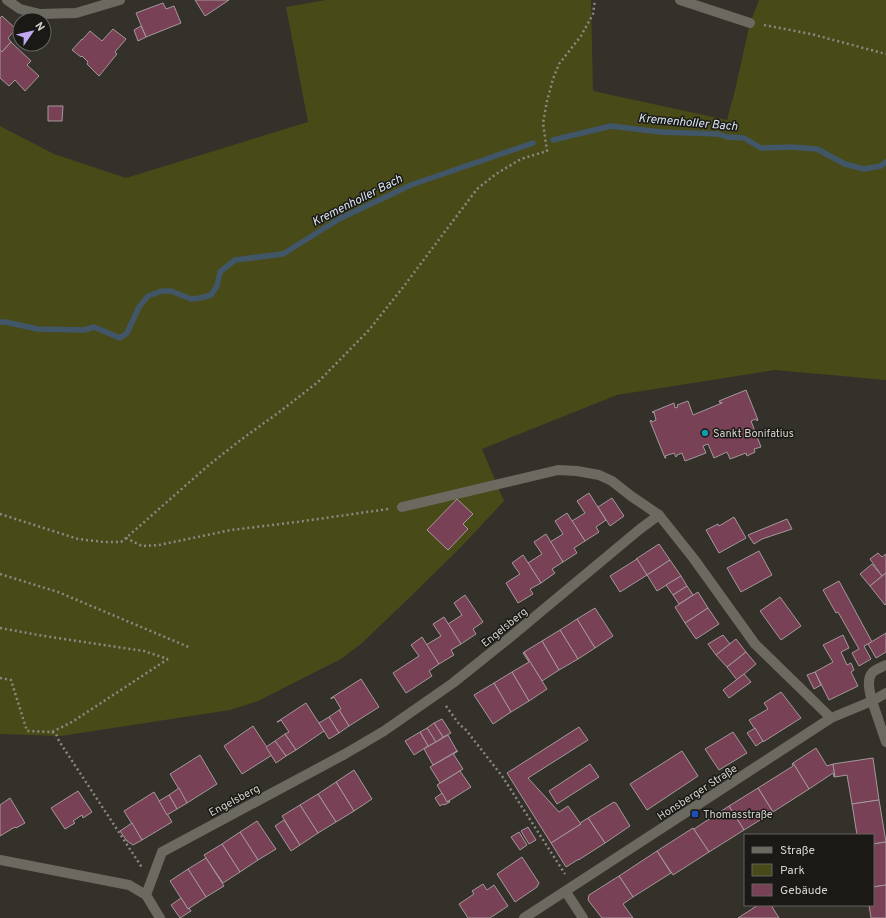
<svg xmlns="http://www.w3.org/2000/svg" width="886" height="918" font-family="Overpass,sans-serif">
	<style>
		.green { fill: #484a18 }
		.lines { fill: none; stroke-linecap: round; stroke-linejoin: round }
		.stream { stroke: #415769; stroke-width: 5.5 }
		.building { fill: #784156; stroke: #a4989c }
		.path { stroke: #8b8983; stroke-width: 2.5; stroke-dasharray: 2 3; stroke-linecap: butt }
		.service { stroke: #6c6a60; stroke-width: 10 }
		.minor { stroke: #6c6a60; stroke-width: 10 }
		.culture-dot { fill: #0f9aa8; stroke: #1a1915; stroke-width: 1.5 }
		.transit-dot { fill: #1a4fb4; stroke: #1a1915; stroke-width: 1.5 }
		.labels { text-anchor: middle; stroke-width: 3; stroke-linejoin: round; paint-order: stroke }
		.poi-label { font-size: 11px; fill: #d3d2cd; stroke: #1a1915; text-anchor: start }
		.street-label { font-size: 11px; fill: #d3d2cd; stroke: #1a1915 }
		.water-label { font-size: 12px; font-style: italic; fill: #d8e5f2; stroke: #1a1915 }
	</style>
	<rect width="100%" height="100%" fill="#333129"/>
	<path class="green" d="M326,0H591L593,91L727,120L735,90L750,23L759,0H886V380L775,370L617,395L482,449L504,501L461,547L405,602L361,644L341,659L258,701L230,710L61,736L0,734V126L54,154L126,178L308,122L286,7Z"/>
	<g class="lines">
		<g class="stream">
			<path d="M553,140L611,126L661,132L718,134L727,137L744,138L761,148L791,147L817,149L845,164L864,169L881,166L886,162"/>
			<path d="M0,322H5L38,329L84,330L94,327L120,338L127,333L139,307L148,296L162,291H171L191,299L200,298L211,295L217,286L220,272L235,260L283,254L339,219L411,185L533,143"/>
		</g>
	</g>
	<g class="building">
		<path d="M195,0H229L205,16Z"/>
		<path d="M163,3L166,9L174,6L181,23L146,37L136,13Z"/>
		<path d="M2,16L16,29L8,38L11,42L2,52L0,50V18Z"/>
		<path d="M141,26L146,37L138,41L134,30Z"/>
		<path d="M113,29L126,39L115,52L117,54L99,76L87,64L88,62L82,56L81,57L72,50L82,39V40L90,31L102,41Z"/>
		<path d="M11,42L31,61L27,65L39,76L25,91L15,80L9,86L0,78V50L2,52Z"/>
		<path d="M48,106H63L62,121H48Z"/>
		<path d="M746,390L758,420L757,421L756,419L751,421L761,447L754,449L755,452L747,456L746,453L730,459L727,452L714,458L708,444L703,446L706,453L685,461L682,453L677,455V456L676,457L674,453L665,456L666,458H665L650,421L651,420L652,422L656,420L654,412L653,413L652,412L674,403L675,408L678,407L677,405L688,401L693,415L722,403V402L720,403L719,401Z"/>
		<path d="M589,493L606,520L596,527L599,532L585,541L572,521L585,513L577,501Z"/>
		<path d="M612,498L624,516L610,526L598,507Z"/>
		<path d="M457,499L473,514L463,524L468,529L448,550L427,530Z"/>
		<path d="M567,513L585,541L574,548L577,553L563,562L550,542L563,534L555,521Z"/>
		<path d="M734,517L746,538L719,553L706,530L718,524L719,526Z"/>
		<path d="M787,519L792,529L762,539L754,544L748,535Z"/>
		<path d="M546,534L563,562L552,569L555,573L541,583L528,563L542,554L534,542Z"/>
		<path d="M659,544L670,560L647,575L636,559Z"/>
		<path d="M759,551L772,575L741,592L727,568Z"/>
		<path d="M878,553L882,557L886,554V573L882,576L870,559Z"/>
		<path d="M523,555L541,583L530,589L533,594L518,603L506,583L520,574L512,563Z"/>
		<path d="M637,559L647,575L620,592L610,576Z"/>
		<path d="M670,560L681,576L657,591L647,575Z"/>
		<path d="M872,564L882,576L870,586L860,574Z"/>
		<path d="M886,573V604L885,605L870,586Z"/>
		<path d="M681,576L687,586L673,595L666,585Z"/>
		<path d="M839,581L872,642L864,646L871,659L859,666L852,653L859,649L838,612L836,613L823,590Z"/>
		<path d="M687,586L693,595L679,604L673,595Z"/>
		<path d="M698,592L708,608L685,623L675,607Z"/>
		<path d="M465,595L483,622L473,629L476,634L461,644L448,624L462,615L454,603Z"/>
		<path d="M780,597L801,626L781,640L760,611Z"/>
		<path d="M595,608L613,636L595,648L577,619Z"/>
		<path d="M708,608L719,624L696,639L685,623Z"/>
		<path d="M444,617L461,644L451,650L454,655L439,664L426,645L441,636L433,624Z"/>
		<path d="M577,619L595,648L578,659L560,630Z"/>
		<path d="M560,630L578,659L559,670L542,641Z"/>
		<path d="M886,633V652L876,658L868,644Z"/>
		<path d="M723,635L730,644L716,655L708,644Z"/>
		<path d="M843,635L849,648L841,652L847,665L851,663L854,670L851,672L858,686L829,700L815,672L833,662L823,645Z"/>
		<path d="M422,637L439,664L429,671L432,676L406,693L393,673L419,656L411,645Z"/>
		<path d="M736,639L746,652L727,667L716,655Z"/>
		<path d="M542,641L559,670L542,681L524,652Z"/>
		<path d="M524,652L547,689L529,701L512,672L529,662L523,653Z"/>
		<path d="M746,652L756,664L737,680L727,667Z"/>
		<path d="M512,672L529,701L511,712L494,683Z"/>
		<path d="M815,672L821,685L814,689L807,675Z"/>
		<path d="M744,674L751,682L729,698L723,690Z"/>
		<path d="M361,679L379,707L349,726L339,710L341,709L334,697L331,699V698Z"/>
		<path d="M494,683L511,712L493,724L474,695Z"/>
		<path d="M781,692L801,718L763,742L749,720L768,709L764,703Z"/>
		<path d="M306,703L324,731L296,750L285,734L289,732L281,720L278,722H277Z"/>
		<path d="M339,710L349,726L339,733L329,717Z"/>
		<path d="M329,717L339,733L329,739L319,723Z"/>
		<path d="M442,719L451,733L443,737L434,723Z"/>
		<path d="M434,723L443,737L436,742L427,728Z"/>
		<path d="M253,726L272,755L242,774L224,746Z"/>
		<path d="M579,727L588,740L528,778L559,812L568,806L581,824L551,843L507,773Z"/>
		<path d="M427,728L436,742L428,746L420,732Z"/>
		<path d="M755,728L763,741L756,746L747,733Z"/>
		<path d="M420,732L428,746L414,755L405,741Z"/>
		<path d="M733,732L747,753L719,770L705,749Z"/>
		<path d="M285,734L296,750L286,756L275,741Z"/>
		<path d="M448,735L457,751L433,765L424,749Z"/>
		<path d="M275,741L286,756L276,763L266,747Z"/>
		<path d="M816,748L827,766L833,764L835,777H834L833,773L809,789L793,763Z"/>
		<path d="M458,751L454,753V755L463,769L440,783L430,767Z"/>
		<path d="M682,751L698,776L647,810L630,784Z"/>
		<path d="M200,755L217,784L187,803L170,774Z"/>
		<path d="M873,758L879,800L852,804L847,775L835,777L833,764Z"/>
		<path d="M793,763L809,789L773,812L758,788L793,766L792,764Z"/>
		<path d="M590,764L599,777L557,804L549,791Z"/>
		<path d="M354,770L372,799L354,811L336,782Z"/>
		<path d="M460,771L471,787L447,802L437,785Z"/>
		<path d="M336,782L354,811L336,822L318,794Z"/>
		<path d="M179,788L187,803L177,809L169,795Z"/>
		<path d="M758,788L773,812L744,830L729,806Z"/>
		<path d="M78,791L92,812L83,818L82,815L73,821L75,823L65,829L51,808Z"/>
		<path d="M154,792L172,822L142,840L124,811Z"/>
		<path d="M442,793L447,802L449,801L450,802L444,805L443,804L440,806L435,798Z"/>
		<path d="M318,794L336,822L318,833L300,805Z"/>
		<path d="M169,795L177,809L167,815L159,801Z"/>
		<path d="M10,798L25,823L16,828L15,827L0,836V805Z"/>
		<path d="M879,800L886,842L873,844V835H857L852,804Z"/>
		<path d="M614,802L615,803H616L630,826L605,843L588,818Z"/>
		<path d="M300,805L318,833L300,845L282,816Z"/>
		<path d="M729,806L744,830L709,852L693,828L694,829Z"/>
		<path d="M588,818L605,843L580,859L579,860V859L566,867L551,843L581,824L580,823Z"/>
		<path d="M284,820L300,845L291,851L275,826Z"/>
		<path d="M257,821L276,849L258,860L240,832Z"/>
		<path d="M132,823L142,840L133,845L127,841L120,831Z"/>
		<path d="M528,827L536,840L529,844L521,831Z"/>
		<path d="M693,828L709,852L673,875L657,851Z"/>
		<path d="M240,832L258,860L240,872L222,844Z"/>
		<path d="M519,832L527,845L520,850L511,837Z"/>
		<path d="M886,842V885L873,887V844Z"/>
		<path d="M222,844L240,872L223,883L204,855Z"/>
		<path d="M657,851L671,873L633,897L619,876Z"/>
		<path d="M522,857L539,883L537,887L515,902L497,874Z"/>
		<path d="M206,858L224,886L206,897L188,869Z"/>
		<path d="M188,869L206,897L188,909L170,881Z"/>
		<path d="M619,876L633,897L623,904L633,918H602L588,900L589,895Z"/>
		<path d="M483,884L487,890L494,885L508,906L490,918H468L459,904L474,894L472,891Z"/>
		<path d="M886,885V918H871L869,905H873V887Z"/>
		<path d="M181,898L188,909L189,908L191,911L180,918L171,905Z"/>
		<path d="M758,905H771L779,918H738Z"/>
	</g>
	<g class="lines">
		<g class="path">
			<path d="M764,25L811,34L886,54"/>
			<path d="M388,509L297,522L231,530L159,545L142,546L126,538L210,464L242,439L278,413L318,382L369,330L404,286L477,189L496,174L521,159L547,151L543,123L547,101L553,79L559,64L581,36L593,14L595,0"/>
			<path d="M0,514L78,539L104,542H121L126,538"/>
			<path d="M0,574L58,592L191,648"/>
			<path d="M0,628L44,636L144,651L168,659"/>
			<path d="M0,678L11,680L27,731L52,732L72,722L168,659"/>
			<path d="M446,706L459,724L466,730L502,776L565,874"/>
			<path d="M52,732L56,734L59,741L141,866L142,867"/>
		</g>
		<g class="service">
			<path d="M680,0L750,23"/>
			<path d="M402,507L558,470L577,471L599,475L612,481L631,496L659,515"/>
			<path d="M872,701C870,693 866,680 872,673C875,669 882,667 886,665"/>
		</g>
		<g class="minor">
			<path d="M7,0L20,9L40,14L76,13L120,0"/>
			<path d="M872,701L886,742"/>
			<path d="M0,860L129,885L146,895"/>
			<path d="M566,892L583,918"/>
			<path d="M160,918L146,895L162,852L345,754L384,731L453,683L508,639L640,529L659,515L694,559L755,644L831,718"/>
			<path d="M524,918L831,718L872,701L886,693"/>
		</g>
	</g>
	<circle class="culture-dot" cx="705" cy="433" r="4"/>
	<rect class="transit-dot" x="691" y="810" width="8" height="8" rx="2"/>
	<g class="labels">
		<g class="poi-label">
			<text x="713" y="437">Sankt Bonifatius</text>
			<text x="703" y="818">Thomasstraße</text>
		</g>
		<g class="street-label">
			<text transform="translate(504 627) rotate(-39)" y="4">Engelsberg</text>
			<text transform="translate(697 792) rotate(-33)" y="4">Honsberger Straße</text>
			<text transform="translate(234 800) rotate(-28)" y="4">Engelsberg</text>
		</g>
		<g class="water-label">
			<text transform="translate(688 122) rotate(5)" y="4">Kremenholler Bach</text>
			<text transform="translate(357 200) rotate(-27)" y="4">Kremenholler Bach</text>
		</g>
	</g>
	<rect x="744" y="834" width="130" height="72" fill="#1a1915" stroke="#64635f"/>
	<rect x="752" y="847" width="20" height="6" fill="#6c6a60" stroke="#64635f"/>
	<text x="780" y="854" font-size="12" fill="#d3d2cd">Straße</text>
	<rect x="752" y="864" width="20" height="12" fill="#484a18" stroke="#64635f"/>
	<text x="780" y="874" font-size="12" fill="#d3d2cd">Park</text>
	<rect x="752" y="884" width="20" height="12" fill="#784156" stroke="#64635f"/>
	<text x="780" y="894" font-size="12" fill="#d3d2cd">Gebäude</text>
	<g transform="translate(32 32) rotate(56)"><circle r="19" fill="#1a1915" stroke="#64635f"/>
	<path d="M0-3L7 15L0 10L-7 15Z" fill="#c1a8f3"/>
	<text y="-6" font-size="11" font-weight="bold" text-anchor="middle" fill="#d3d2cd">N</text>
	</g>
</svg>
